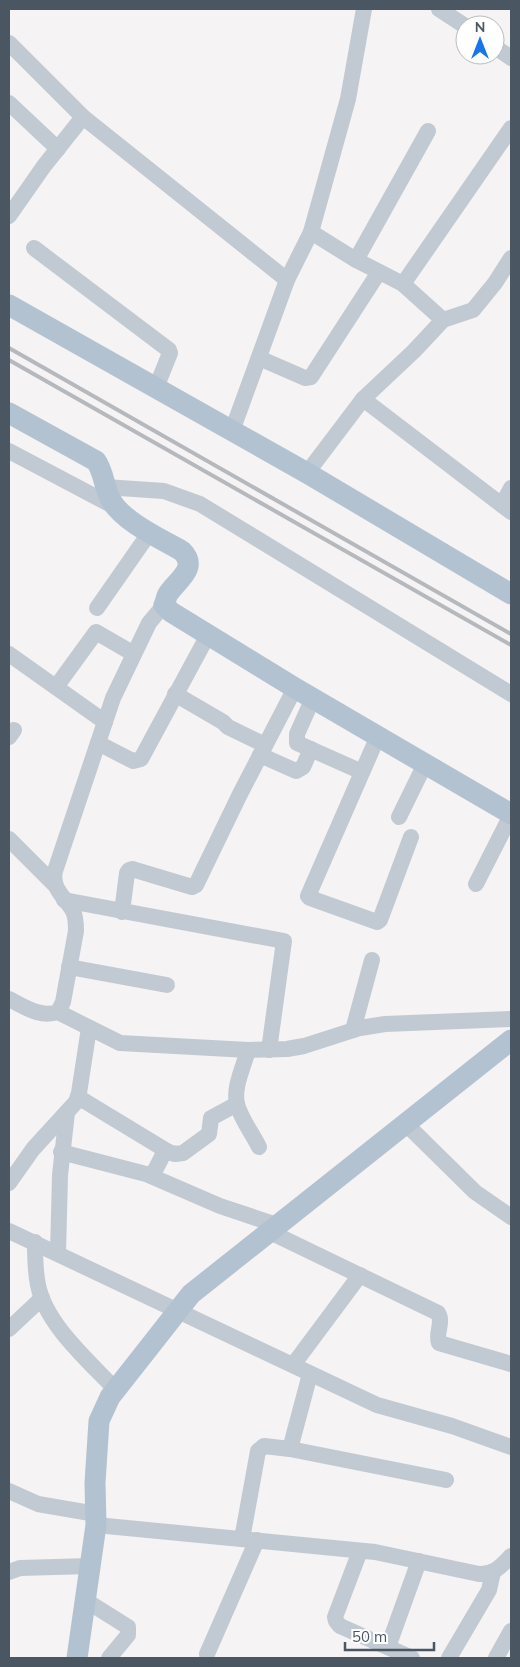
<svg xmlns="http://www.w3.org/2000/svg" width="520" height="1667" font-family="Mulish,sans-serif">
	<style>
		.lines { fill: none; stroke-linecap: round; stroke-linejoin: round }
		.minor { stroke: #c1cad2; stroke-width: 16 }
		.major { stroke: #b3c2d1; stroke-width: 21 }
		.rail { stroke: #b5b8bd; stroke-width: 4 }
	</style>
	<rect width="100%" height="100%" fill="#f5f3f3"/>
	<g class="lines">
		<g class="minor">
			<path d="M439,9L465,26"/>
			<path d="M9,43L83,117L287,280"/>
			<path d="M495,47L511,58"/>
			<path d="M9,103L58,149"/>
			<path d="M9,216L44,166L83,117"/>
			<path d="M311,232L356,260L403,284L443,320"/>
			<path d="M34,248L169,350L170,353L156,388"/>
			<path d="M356,260L428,131"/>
			<path d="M403,284L511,128"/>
			<path d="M259,358L305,378L311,377L379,272"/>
			<path d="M363,399L511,512"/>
			<path d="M232,431L287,280L311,232L348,99L364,9"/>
			<path d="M9,451L115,507"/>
			<path d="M307,473L363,399L414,351L443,320L473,310L495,283L511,258"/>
			<path d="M105,487L164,491L200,504L511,694"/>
			<path d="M502,505L511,488"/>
			<path d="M97,608L150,532"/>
			<path d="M9,654L105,722"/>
			<path d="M56,687L96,632L134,654"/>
			<path d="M175,694L223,722L228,727L265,745"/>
			<path d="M313,698L297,734V743L362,772"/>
			<path d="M378,736L308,896L310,898L377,922L380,920L411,837"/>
			<path d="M9,737L14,730"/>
			<path d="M98,743L133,761L141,759L208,635"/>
			<path d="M260,755L296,771L303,767L311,749"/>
			<path d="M399,817L425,764"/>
			<path d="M9,839L54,884"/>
			<path d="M476,884L511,815"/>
			<path d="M64,900L284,941L269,1050"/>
			<path d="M122,912L127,873L129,870L132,869L192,887L196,885L240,794L295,688"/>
			<path d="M69,967L167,985"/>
			<path d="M9,999C25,1007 40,1018 58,1012L63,1002L76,931C76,924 76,917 73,911C65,897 51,889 55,871L113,698L149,623L164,605"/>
			<path d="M58,1012L120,1043L248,1050L287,1049L304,1046L360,1028L385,1024L511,1019"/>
			<path d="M353,1030L372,960"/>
			<path d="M248,1050C244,1066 233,1087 237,1104C241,1119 252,1133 259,1147"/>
			<path d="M78,1097L167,1151"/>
			<path d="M406,1124L475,1192L511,1217"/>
			<path d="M61,1152L146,1174L220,1206L277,1225"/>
			<path d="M152,1176L165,1151L175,1154L183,1153L209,1134L211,1118L237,1104"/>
			<path d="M9,1183L33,1149L76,1102L79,1093L89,1028"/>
			<path d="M9,1231L377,1405L452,1426L511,1447"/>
			<path d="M270,1232L438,1313C444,1323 435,1333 439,1343L511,1364"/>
			<path d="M35,1242C35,1257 35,1271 38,1285C46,1325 89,1361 116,1390"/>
			<path d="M58,1253L60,1175L67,1112"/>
			<path d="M9,1329L42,1298"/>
			<path d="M293,1365L360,1275"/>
			<path d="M290,1449L310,1374"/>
			<path d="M9,1491L38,1504L96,1514"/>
			<path d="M96,1525L375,1552L479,1574C494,1575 501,1566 511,1556"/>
			<path d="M242,1539L258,1451L264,1446L290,1449L446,1480"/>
			<path d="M360,1551L335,1617L336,1621L340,1626L412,1658"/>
			<path d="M9,1572L20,1568L90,1566"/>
			<path d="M85,1600L128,1627V1635L109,1658"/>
			<path d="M388,1647L419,1561"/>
			<path d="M207,1654L257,1540"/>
			<path d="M449,1658L489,1590L493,1572"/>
			<path d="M496,1658L511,1631"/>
		</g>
		<g class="major">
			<path d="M9,305L307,473L511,594"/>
			<path d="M9,413L96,461C104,472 104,488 111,500C122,521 161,539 182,551C199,568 177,580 168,594C166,597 166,601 164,605L171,612L295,688L511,814"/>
			<path d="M77,1658L96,1525L95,1483L99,1421L110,1397L191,1294L511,1040"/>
		</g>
		<g class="rail">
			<path d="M9,348L511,634"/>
			<path d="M9,360L511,645"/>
		</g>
	</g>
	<rect width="520" height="1667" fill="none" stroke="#4a5661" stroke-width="20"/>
	<g transform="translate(480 40)"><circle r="24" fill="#ffffff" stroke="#b7bbc0"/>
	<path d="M0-4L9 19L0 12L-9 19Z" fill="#1a73e8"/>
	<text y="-8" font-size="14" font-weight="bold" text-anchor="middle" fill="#4a5661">N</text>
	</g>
	<path d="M345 1642v8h89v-8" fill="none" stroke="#4a5661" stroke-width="2.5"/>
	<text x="352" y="1642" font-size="15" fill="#4a5661" stroke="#ffffff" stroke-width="4" paint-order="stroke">50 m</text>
</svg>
